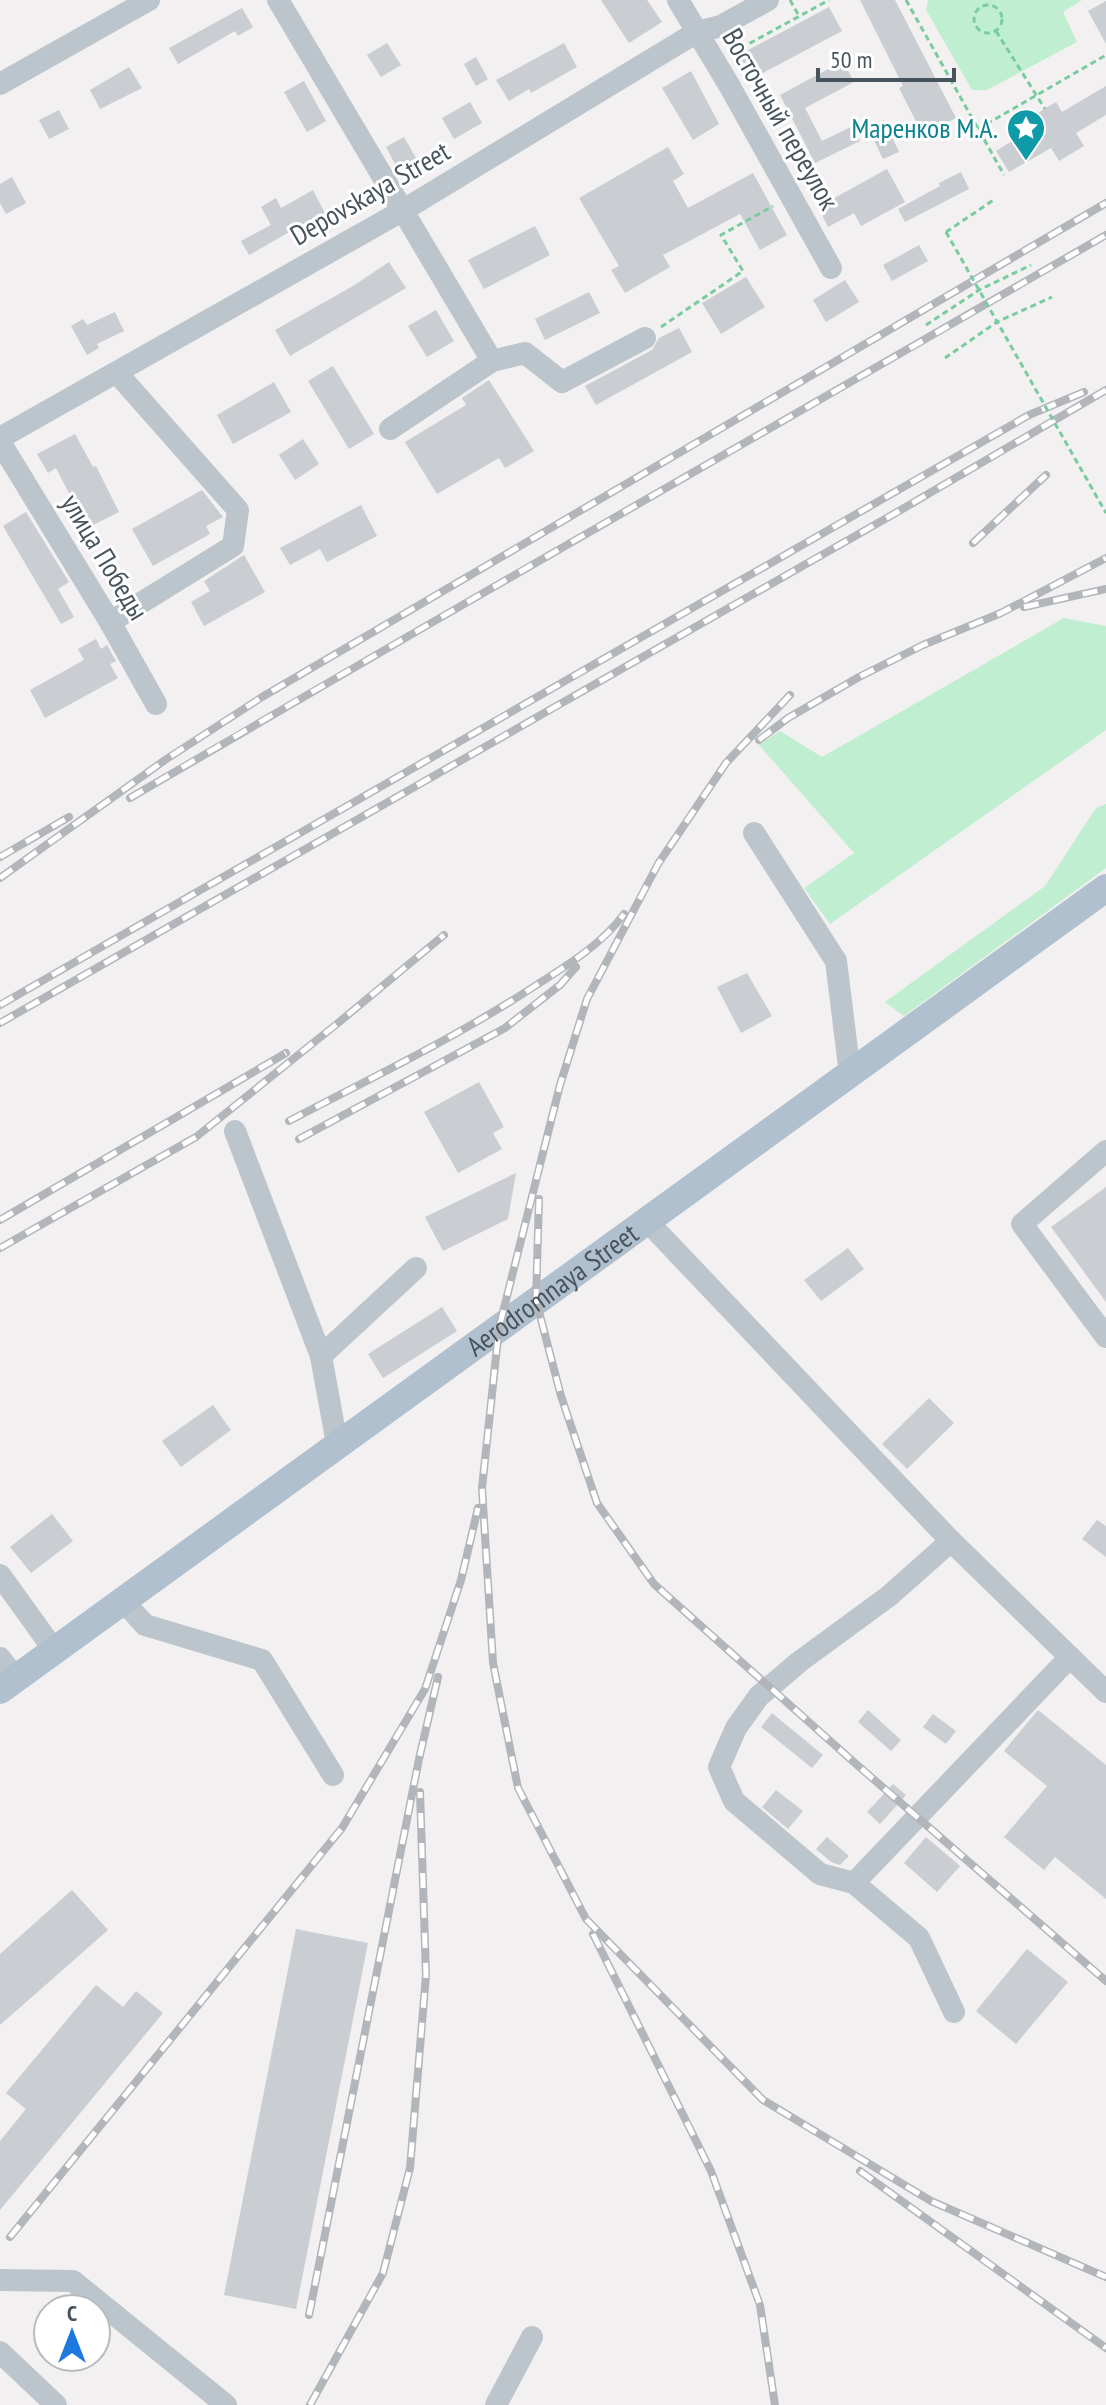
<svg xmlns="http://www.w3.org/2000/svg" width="1106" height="2405" font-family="'PT Sans Narrow',sans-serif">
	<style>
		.green { fill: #c0eed0 }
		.building { fill: #cacdd2 }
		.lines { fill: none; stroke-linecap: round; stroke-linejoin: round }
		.path { stroke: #78cc9f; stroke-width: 3; stroke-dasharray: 6 4; stroke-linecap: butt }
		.minor { stroke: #bcc5cc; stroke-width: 22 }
		.major { stroke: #b0c0ce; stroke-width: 28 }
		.rail-casing { stroke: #b2b5ba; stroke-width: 8 }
		.rail { stroke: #fff; stroke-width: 5; stroke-dasharray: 15; stroke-linecap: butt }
		.path-bridge { stroke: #78cc9f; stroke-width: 3; stroke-dasharray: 6 4; stroke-linecap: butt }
		.labels { text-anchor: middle; stroke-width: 6; stroke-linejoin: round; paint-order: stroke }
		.street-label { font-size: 28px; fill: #48545d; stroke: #fff }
		.culture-label { font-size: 28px; fill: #0d838f; stroke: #fff; text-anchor: end }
	</style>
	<rect width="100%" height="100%" fill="#f2f0f0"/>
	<g class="green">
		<path d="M928,0H1082L1063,12L1077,42L987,90H972L926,10Z"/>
		<path d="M1064,618L1106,626V730L830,924L804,888L854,853L759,745L780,731L822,757Z"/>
		<path d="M1106,804V868L904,1016L885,1002L1045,886L1096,808Z"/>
	</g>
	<g class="building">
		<path d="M601,0H647L662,22L629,43Z"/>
		<path d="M860,0H895L956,118L923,135L899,88L903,86Z"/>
		<path d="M1106,1V44L1088,11Z"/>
		<path d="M829,7L842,31L748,81L735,57Z"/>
		<path d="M242,8L253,27L238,36L235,31L178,64L169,48Z"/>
		<path d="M387,43L401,65L381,77L367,55Z"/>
		<path d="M564,43L577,67L531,93L529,89L509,101L496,80Z"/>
		<path d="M476,57L488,79L476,86L464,64Z"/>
		<path d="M843,61L854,82L805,108L822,141L853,126L860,141L815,163L780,95Z"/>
		<path d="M129,67L142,88L100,109L90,90Z"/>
		<path d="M691,71L719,124L693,140L662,88Z"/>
		<path d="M304,81L326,121L307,132L284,92Z"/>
		<path d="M1106,86V115L1076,133L1084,146L1059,161L1051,148L1009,172L996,151L1037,126L1031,117L1056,102L1062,112Z"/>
		<path d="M470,102L482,123L454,139L442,118Z"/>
		<path d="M59,110L69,129L49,139L39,120Z"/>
		<path d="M884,120L899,152L883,159L868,128Z"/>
		<path d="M404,137L416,158L397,168L386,147Z"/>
		<path d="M668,147L684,174L673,181L688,208L753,173L787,235L760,250L740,214L663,255L670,267L625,293L611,270L619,266L579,198Z"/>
		<path d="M887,169L905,202L861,226L854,213L828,227L818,207Z"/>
		<path d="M961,172L969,189L905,222L898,209L940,186L939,183Z"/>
		<path d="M12,177L26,203L6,214L0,203V184Z"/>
		<path d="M313,190L326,215L314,222L312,219L249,255L241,241L271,225L261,207L276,198L281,208Z"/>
		<path d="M535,226L550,255L484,289L468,260Z"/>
		<path d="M919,245L928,261L892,281L883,265Z"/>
		<path d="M389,262L406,288L290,356L275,330L353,286Z"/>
		<path d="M746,277L765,307L721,334L702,303Z"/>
		<path d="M845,280L859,302L826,322L813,300Z"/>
		<path d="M589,292L600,313L545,340L535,319Z"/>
		<path d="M436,310L454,341L427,357L408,326Z"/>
		<path d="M115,312L124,331L97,344L99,348L87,355L71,326L83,319L87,325Z"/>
		<path d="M679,328L692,352L596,405L585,386L652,350L659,338Z"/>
		<path d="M333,366L374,434L349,449L308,381Z"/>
		<path d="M489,380L534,451L505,468L499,458L437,494L405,442L466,405L462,398Z"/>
		<path d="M274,382L291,412L233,444L217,415Z"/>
		<path d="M75,434L93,467L96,466L119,512L87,528L56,468L48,473L37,454Z"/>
		<path d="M303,439L319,464L295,480L279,455Z"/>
		<path d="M202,490L223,517L206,526L210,534L153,566L132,529Z"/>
		<path d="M361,505L377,536L327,562L320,549L290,565L280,548Z"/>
		<path d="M26,512L69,582L58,589L74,617L61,624L3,526Z"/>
		<path d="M244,555L265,592L204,626L191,602L210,591L204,581Z"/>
		<path d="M96,639L101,649L107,645L116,661L110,664L118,678L45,718L30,690L84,660L78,649Z"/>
		<path d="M747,973L772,1016L741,1033L717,987Z"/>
		<path d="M479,1082L504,1127L493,1133L502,1149L458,1173L424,1112Z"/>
		<path d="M516,1173L508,1219L443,1251L425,1217Z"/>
		<path d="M1106,1187V1302L1051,1227Z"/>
		<path d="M848,1248L864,1269L821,1301L804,1280Z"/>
		<path d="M442,1307L457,1331L383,1378L368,1354Z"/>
		<path d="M929,1398L954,1423L907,1469L882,1444Z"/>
		<path d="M213,1405L231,1430L181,1467L162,1441Z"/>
		<path d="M52,1514L73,1541L31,1573L10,1547Z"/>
		<path d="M1097,1520L1106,1526V1557L1082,1539Z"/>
		<path d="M868,1710L901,1740L891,1751L858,1722Z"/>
		<path d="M1038,1710L1106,1765V1899L1055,1857L1044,1870L1004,1837L1047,1786L1004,1751Z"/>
		<path d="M772,1713L823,1755L812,1768L761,1727Z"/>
		<path d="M933,1714L956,1731L946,1744L923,1727Z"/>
		<path d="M893,1784L906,1795L880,1824L867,1812Z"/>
		<path d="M776,1790L803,1811L788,1829L762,1807Z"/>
		<path d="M827,1837L849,1856L840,1865L831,1862L816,1849Z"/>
		<path d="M926,1837L960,1866L937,1892L904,1863Z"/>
		<path d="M72,1890L108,1930L0,2025V1954Z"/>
		<path d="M296,1929L368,1943L296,2309L224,2295Z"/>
		<path d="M1027,1949L1068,1982L1016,2044L976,2011Z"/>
		<path d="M96,1985L123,2007L136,1991L163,2013L0,2210V2141L26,2109L6,2093Z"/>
	</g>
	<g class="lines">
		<g class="path">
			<path d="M790,0L799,16"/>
			<path d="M906,0L1004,175"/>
			<circle cx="988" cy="19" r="14"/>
			<path d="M996,31L1045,109"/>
			<path d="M732,53L829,0"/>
			<path d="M978,129L1106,55"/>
			<path d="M946,232L995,199"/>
			<path d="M926,325L979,290L1031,265"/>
			<path d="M661,327L743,271L721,235L773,206"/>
			<path d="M945,358L997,322L1052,297"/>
		</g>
		<g class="minor">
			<path d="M278,0L492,361"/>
			<path d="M678,0L729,85L831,268"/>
			<path d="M0,84L149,0"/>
			<path d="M390,429L492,361L525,353L562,382L645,338"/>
			<path d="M0,438L402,211L697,32L721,26L768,0"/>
			<path d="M0,442L110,622L156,704"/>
			<path d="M110,622L233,546L238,510L117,373"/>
			<path d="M754,833L836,961L850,1074"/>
			<path d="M235,1131L321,1356"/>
			<path d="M1106,1151L1022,1224L1106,1337"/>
			<path d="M648,1222L951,1541L1106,1692"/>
			<path d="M337,1444L321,1356L416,1268"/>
			<path d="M951,1541L889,1596L799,1662L759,1696L736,1728L719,1767L734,1801L820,1874L854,1883L919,1938L954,2012"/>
			<path d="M0,1575L54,1650"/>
			<path d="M124,1602L145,1625L262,1660L333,1775"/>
			<path d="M0,1658L16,1679"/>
			<path d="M854,1883L1070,1657"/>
			<path d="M0,2280L73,2281L226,2405"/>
			<path d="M0,2352L56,2405"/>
			<path d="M496,2405L532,2337"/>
		</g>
		<path class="major" id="s1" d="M0,1690L1106,888"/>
		<defs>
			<g id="rail">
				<path d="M973,543L1046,475"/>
				<path d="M1024,607L1106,589"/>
				<path d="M790,695L726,763L658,864L587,999L560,1085L499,1328L482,1488L493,1663L518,1788L586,1919L763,2100L931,2201L1106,2277"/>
				<path d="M759,740L788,718L859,677L923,645L1001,613L1106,558"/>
				<path d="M130,798C454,608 781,423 1106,235"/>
				<path d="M0,857L69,817"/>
				<path d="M0,878L165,760L262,697L1106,203"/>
				<path d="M0,1005L1029,415L1084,392"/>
				<path d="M0,1023L899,511L1106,390"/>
				<path d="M289,1121C373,1077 459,1036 538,984C568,965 603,943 624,914"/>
				<path d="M299,1139L505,1028L560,985L576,967"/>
				<path d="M539,1199L536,1300L561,1396L597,1503L654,1584L856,1764L1106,1981"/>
				<path d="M0,1220L286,1053"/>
				<path d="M0,1248L196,1137L338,1023L444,935"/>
				<path d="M593,1934L711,2171L760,2305L775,2405"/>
				<path d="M860,2171L1106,2348"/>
				<path d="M10,2237L342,1828L425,1689L461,1580L478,1508"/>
				<path d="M309,2315L419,1759L438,1677"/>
				<path d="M310,2405L383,2273L410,2168L426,1975L420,1792"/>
			</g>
		</defs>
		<use href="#rail" class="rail-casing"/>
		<use href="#rail" class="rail"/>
		<path class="path-bridge" d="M946,232L1106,513"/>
	</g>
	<defs>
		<symbol id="sight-pin" viewBox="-11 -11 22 30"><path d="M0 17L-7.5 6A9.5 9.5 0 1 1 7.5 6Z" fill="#0f9aa8" stroke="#fff"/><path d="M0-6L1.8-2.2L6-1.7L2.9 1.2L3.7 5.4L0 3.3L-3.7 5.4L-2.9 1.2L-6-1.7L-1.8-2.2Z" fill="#fff"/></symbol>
	</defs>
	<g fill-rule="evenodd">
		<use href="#sight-pin" x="1004" y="106" width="44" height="60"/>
	</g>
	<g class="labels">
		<g class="street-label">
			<text transform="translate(781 119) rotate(60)" y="10">Восточный переулок</text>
			<text transform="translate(370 193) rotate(-30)" y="10">Depovskaya Street</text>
			<text transform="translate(105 557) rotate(59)" y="10">улица Победы</text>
			<text dy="10" stroke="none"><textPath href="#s1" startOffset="682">Aerodromnaya Street</textPath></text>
		</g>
		<g class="culture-label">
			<text x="998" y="138">Маренков М.А.</text>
		</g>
	</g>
	<g transform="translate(72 2333)"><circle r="38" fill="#ffffff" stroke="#b6bbbe" stroke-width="2"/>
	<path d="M0-6L14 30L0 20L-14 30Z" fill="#1d79df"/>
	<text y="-12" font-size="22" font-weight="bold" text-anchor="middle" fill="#48545d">С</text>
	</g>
	<path d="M818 68v12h136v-12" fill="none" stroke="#48545d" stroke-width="4"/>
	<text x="830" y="68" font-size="24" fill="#48545d" stroke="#ffffff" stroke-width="6" paint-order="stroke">50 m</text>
</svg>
